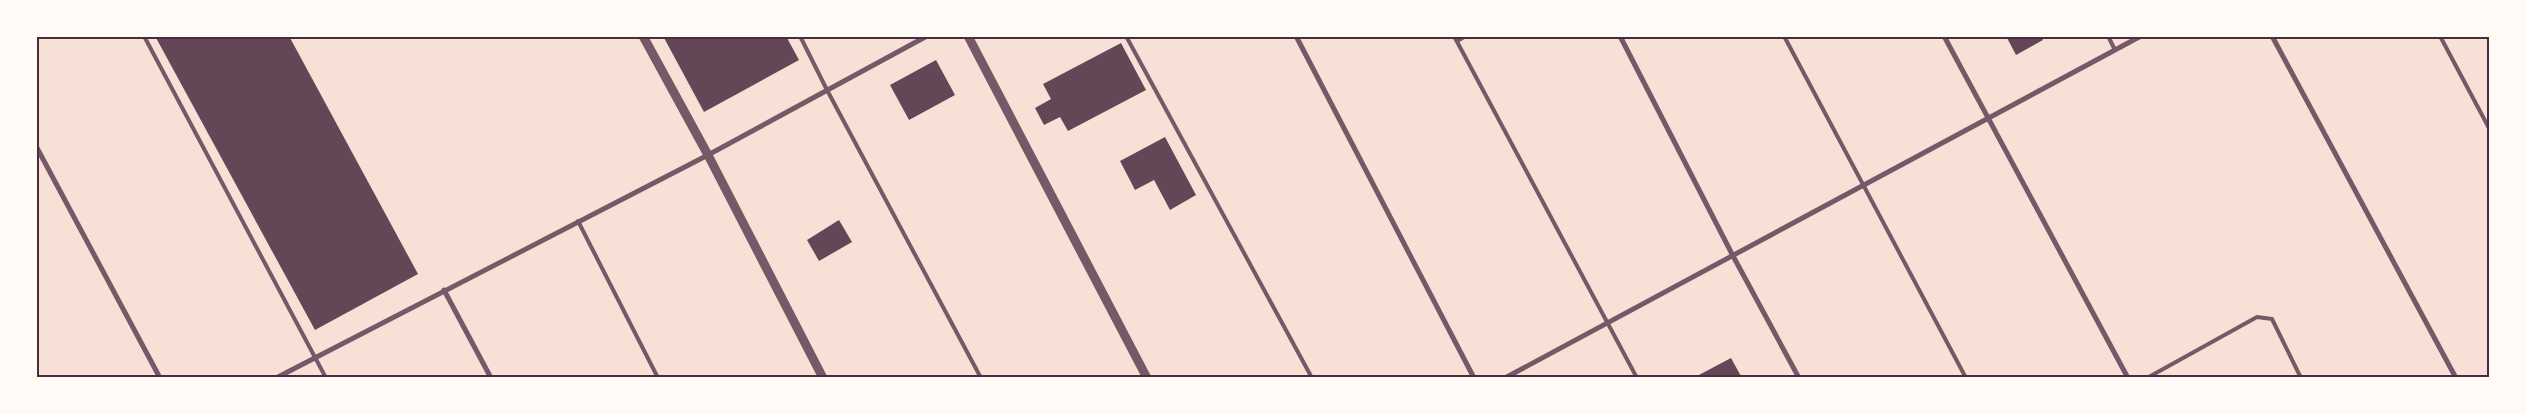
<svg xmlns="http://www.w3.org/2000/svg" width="2526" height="414" font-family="Georgia,serif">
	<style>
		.building { fill: #644757 }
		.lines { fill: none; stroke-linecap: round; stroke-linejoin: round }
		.service { stroke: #755966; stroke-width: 4 }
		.minor { stroke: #755966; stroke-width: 5 }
		.tertiary { stroke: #755966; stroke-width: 9 }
		.neatline { fill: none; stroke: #4a2c40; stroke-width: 2 }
	</style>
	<rect width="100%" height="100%" fill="#f7e1d7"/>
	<g class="building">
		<path d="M155,36H289L418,274L315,330Z"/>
		<path d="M663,36H786L799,60L704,112Z"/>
		<path d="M2006,36H2041L2043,40L2016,55Z"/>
		<path d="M1121,43L1146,90L1068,131L1060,117L1044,125L1035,108L1051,99L1043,84Z"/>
		<path d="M936,60L955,95L909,120L890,85Z"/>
		<path d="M1165,137L1196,195L1170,210L1154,180L1135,190L1120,161Z"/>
		<path d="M839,220L852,242L819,261L807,240Z"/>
		<path d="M1731,358L1742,378H1698L1697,376Z"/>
	</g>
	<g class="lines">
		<g class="service">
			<path d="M144,36L326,378"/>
			<path d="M800,36L827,90L981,378"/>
			<path d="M1126,36L1312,378"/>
			<path d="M1454,36L1637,378"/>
			<path d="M1784,36L1966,378"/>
			<path d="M2108,36L2115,50"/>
			<path d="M2440,36L2490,130"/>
			<path d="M1457,41L1466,36"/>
			<path d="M578,221L658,378"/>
			<path d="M2147,378L2257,317L2272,319L2301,378"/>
		</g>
		<g class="minor">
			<path d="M1296,36L1474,378"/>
			<path d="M1620,36L1732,254L1799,378"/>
			<path d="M1944,36L2128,378"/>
			<path d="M2272,36L2456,378"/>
			<path d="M36,146L160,378"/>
			<path d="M444,290L491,378"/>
			<path d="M276,378L708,155L927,36"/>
			<path d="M1505,378L2141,36"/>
		</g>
		<g class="tertiary">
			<path d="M643,36L708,155L823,378"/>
			<path d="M968,36L1147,378"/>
		</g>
	</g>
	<rect width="2526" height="414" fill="none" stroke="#fffaf5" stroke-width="75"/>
	<rect x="38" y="38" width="2450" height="338" class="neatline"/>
</svg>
